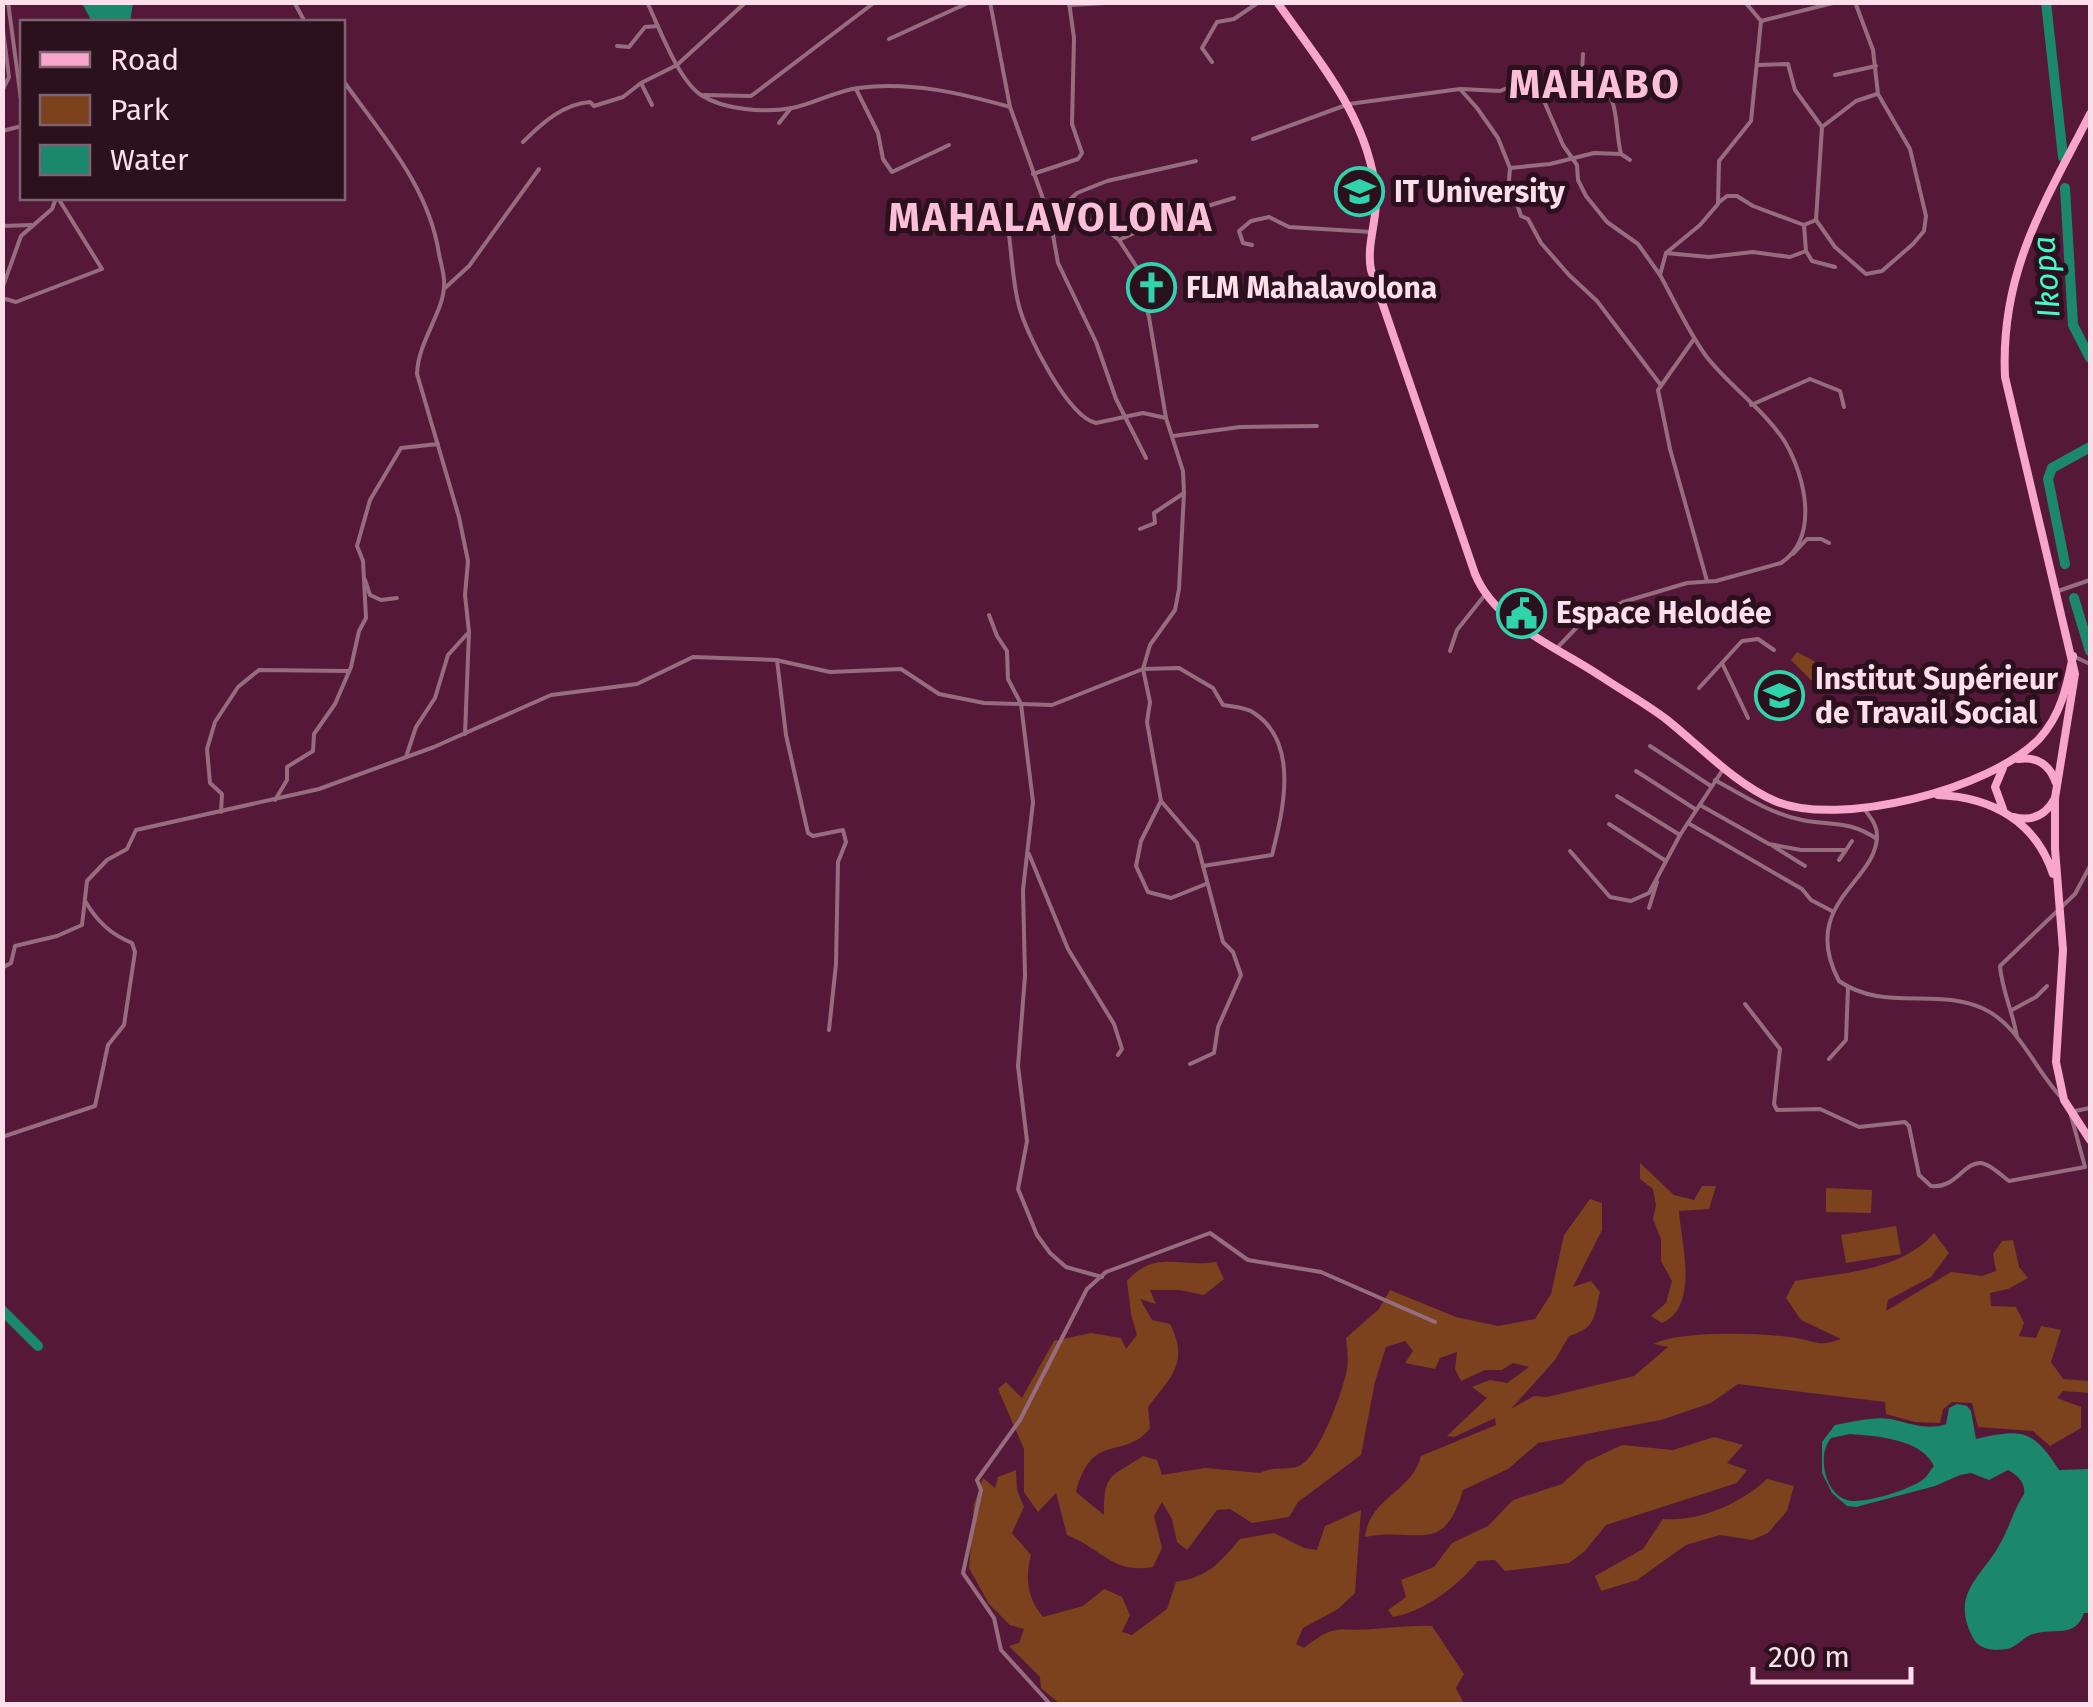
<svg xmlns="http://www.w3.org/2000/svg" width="2093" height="1707" font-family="'Fira Sans',sans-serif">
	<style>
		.green { fill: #7b421d }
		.water { fill: #1b876b; fill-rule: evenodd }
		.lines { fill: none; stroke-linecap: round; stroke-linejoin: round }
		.river { stroke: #1b876b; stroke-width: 10 }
		.street { stroke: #966d7f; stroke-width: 4 }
		.primary { stroke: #f8a5cb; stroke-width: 8 }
		.labels { text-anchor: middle; stroke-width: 10; stroke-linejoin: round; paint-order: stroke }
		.poi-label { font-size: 30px; font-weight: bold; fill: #fddeeb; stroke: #2b101d; text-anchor: start }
		.water-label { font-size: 32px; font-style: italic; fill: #45faca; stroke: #2b101d }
		.district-label { font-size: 40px; font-weight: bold; letter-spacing: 2.5px; fill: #fcbfda; stroke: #2b101d }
	</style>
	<rect width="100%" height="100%" fill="#551839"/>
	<g class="green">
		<path d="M1797,652L1843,677L1864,676L1871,684L1870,694C1851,692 1834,680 1816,685L1791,660Z"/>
		<path d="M1640,1163L1674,1195L1694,1200L1702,1186H1716L1709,1209L1679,1211C1681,1243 1700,1306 1662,1323L1651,1316L1666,1303L1672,1281L1661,1261V1239L1653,1219L1656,1205L1653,1189L1640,1179Z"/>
		<path d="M1826,1188L1872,1190L1871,1213L1826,1212Z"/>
		<path d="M1590,1199L1602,1203V1230L1573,1287L1591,1281L1600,1292C1594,1317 1596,1328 1569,1336L1555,1360L1511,1409L1534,1396L1547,1397L1634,1376L1668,1347L1654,1344C1680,1330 1766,1333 1796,1338C1818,1342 1818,1347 1841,1339L1801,1320L1786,1298L1795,1281C1843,1272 1900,1272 1934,1233L1949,1253L1931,1277L1888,1300L1886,1311L1951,1272L1982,1276L1996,1271L1993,1254L2002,1241L2013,1240L2019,1267L2028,1278L2008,1289L1990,1293L1991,1306L2016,1307L2024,1323L2019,1336L2036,1338L2041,1326L2061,1330L2051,1362L2063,1379L2090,1381V1393L2063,1391L2057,1398L2081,1407V1428L2050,1446L2033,1431L1978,1427L1972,1403L1952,1402L1943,1409L1940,1423L1915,1422L1886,1414L1885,1402L1738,1384L1711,1403L1661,1420L1538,1443L1508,1469L1463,1490C1443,1558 1417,1526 1365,1537C1370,1497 1412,1492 1421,1456L1496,1425L1495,1418L1454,1437L1447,1436L1487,1398L1472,1387L1490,1380L1507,1383L1529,1367L1513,1363L1502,1370H1485L1461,1381L1455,1369L1457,1352L1440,1358L1435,1369L1405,1363L1413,1351L1405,1341L1386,1347L1375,1382L1361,1455L1298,1502L1289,1517L1252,1523L1230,1509L1217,1510L1187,1550L1177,1542L1172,1519L1162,1502L1154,1516L1162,1548L1153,1567C1112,1574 1103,1549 1067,1535L1056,1493L1038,1512L1024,1492V1449L998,1389L1006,1382L1022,1398L1054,1341L1091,1333L1121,1338L1126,1349L1137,1335L1131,1314L1127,1281C1155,1249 1180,1268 1216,1262L1224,1279L1204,1295L1179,1290H1150L1156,1304L1140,1299L1152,1320L1170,1324C1190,1363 1170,1378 1148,1407L1150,1428C1125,1461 1092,1430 1076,1492L1104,1515C1104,1471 1111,1478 1143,1456L1157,1460L1162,1475L1205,1468L1260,1473C1273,1466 1286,1471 1299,1466C1319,1458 1343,1391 1347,1369C1349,1360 1347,1348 1346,1338L1379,1309L1390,1290L1456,1317L1498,1326L1535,1319L1551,1294L1564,1235Z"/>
		<path d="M1896,1226L1901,1254L1846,1263L1841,1235Z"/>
		<path d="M1714,1437L1743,1445L1727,1463L1747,1470L1737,1483L1606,1525L1585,1551L1569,1563L1505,1571L1495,1560L1478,1561C1458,1586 1425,1611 1393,1617L1388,1610L1406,1597L1401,1580L1434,1567L1452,1543L1488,1526L1513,1500L1562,1484L1586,1462L1622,1445L1673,1450Z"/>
		<path d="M1016,1470L1017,1490L1024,1507L1012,1533L1031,1555C1025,1580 1027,1597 1043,1617L1083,1606L1104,1589L1122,1597L1130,1615L1122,1632L1132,1635L1167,1609L1176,1582C1210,1576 1218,1564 1240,1539L1274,1533L1304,1548L1317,1550L1325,1526L1361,1510L1355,1593L1338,1609L1303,1628L1296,1644L1304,1648C1337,1622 1337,1632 1373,1629C1393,1628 1412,1625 1432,1626L1464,1674L1456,1688L1464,1704H1060L1041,1688L1040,1677L1009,1646L1019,1643L1024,1629L1010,1625L989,1604L969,1568L974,1504L983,1478L995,1488L998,1477Z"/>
		<path d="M1767,1479L1794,1486L1787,1511L1768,1533L1752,1540L1720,1535L1686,1545L1637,1580L1601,1591L1595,1576L1643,1549L1663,1519C1700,1522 1741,1503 1767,1479Z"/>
	</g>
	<g class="water">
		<path d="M82,3H133L130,22H92Z"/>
		<path d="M1957,1404L1967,1406L1971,1411L1976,1439C2023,1428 2033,1430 2059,1470L2090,1469V1613H2084C2075,1639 2055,1627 2033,1634C2023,1637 2017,1647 2007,1649C1995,1651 1979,1650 1973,1638C1949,1592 1983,1577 2001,1542C2010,1526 2014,1509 2024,1494C2026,1483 2017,1475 2008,1470L1989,1480L1971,1473L1960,1475L1935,1486L1856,1507L1847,1506L1832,1493L1822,1473V1442L1835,1425C1852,1422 1874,1416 1891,1419C1909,1423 1928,1431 1946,1424L1949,1408ZM1850,1434C1877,1436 1922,1439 1934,1466C1930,1470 1928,1475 1925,1478C1913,1489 1862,1505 1847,1500C1824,1493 1817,1454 1831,1438Z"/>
	</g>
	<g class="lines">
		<g class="river">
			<path d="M2046,2L2063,157"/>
			<path d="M2065,188L2073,325L2090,358"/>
			<path d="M2065,564L2048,479L2052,468L2090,447"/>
			<path d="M2074,598L2090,651"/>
			<path d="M2,1310L38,1346"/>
		</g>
		<g class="street">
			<path d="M8,2L22,107"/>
			<path d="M294,2L305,22"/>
			<path d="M647,2C659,27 678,80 701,95C724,110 765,113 792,108C814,104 835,91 858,88C910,81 960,93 1010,107"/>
			<path d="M990,2L1010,107L1050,218L1058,263L1096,342L1116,399L1146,458"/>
			<path d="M1069,5L1126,2"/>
			<path d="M1761,21L1837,2"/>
			<path d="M2,22L9,77L2,91"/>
			<path d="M889,39L970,2"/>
			<path d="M617,46L629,47L645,27L658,26"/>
			<path d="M1583,54L1582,72C1623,86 1613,122 1621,154L1630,160"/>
			<path d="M1212,62L1202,48L1217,22L1234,19L1259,2"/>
			<path d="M1757,65L1788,64L1795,90L1822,127L1856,101L1877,94"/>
			<path d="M1835,75L1876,66"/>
			<path d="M342,79C381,134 429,186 439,254C441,264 445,276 444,285C444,312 418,341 417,374L459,517L468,561L465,595L469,632L465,734"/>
			<path d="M641,83L652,105"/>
			<path d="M856,89L878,133L883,159L892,172L949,145"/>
			<path d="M1462,89L1500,91L1527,80L1541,94L1563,145L1577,165L1578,180L1586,196L1607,222L1638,244L1660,275"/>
			<path d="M704,95L751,96L875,2"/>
			<path d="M779,123L791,108"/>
			<path d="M2,131L22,126"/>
			<path d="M1253,139L1349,104L1460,89L1477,108L1498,138L1510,168L1509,180L1521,216L1528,219L1541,243L1569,275L1597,301L1660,384"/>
			<path d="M523,142C542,123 563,104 590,102L594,106L623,97L641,83L677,65L746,2"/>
			<path d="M1510,168L1550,164L1594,153L1621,154"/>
			<path d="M1033,174L1078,159L1082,153L1072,124L1074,38L1069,2"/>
			<path d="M1514,196L1545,191"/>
			<path d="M1718,203L1727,196H1737L1753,206L1804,225"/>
			<path d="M1053,216L1095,221L1119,240L1136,266L1149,317L1166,418L1183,471L1184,493L1179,589L1175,610L1150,645L1143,669L1150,702L1147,722L1161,801L1197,843L1223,942L1233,952L1241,975L1218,1027L1214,1053L1190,1064"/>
			<path d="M1816,220L1822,127"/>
			<path d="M2,226L31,225"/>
			<path d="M1121,239L1168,218L1234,198"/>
			<path d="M1252,245L1243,243L1239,231L1251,221L1269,217L1289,227L1372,232"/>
			<path d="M1806,251L1804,225L1816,220L1835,247L1866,274L1882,271L1913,244L1924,231L1926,216L1910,149L1878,94L1873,50L1855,2"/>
			<path d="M1666,253L1709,257L1753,252L1790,257L1806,251L1812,261L1835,267"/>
			<path d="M445,288L469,266L539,169"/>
			<path d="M2,289L21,236L52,209L56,198"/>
			<path d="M2,298L16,302L102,269L58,198"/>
			<path d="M1694,339L1658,390L1670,449L1707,581"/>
			<path d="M1751,405L1810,379L1840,391L1844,407"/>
			<path d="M1166,418L1143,413L1096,423C1068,417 1026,334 1019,306C1013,284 1012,258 1009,235L1050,218L1077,193L1107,181L1196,161"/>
			<path d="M1173,436L1240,427L1317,426"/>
			<path d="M1140,529L1155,523L1154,513L1184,493"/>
			<path d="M1793,554L1807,539H1821L1829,543"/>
			<path d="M365,580L370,595L381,600L397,598"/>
			<path d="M2058,591L2090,580"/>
			<path d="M989,615L997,636L1007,651L1008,679L1021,704L1033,802L1023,890L1025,976L1018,1066L1027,1141L1018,1189L1037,1235L1050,1253L1066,1267L1102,1277"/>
			<path d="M1557,648L1580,624L1623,602L1687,583L1716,581L1781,563C1820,537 1805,476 1785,442C1765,410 1729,386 1706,356C1688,331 1675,302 1660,275L1666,253L1700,225L1718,204L1719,161L1751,121L1761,21L1745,2"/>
			<path d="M1450,651L1457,630L1484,596"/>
			<path d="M2073,656L2090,664"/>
			<path d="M777,660L786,735L808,833L813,836L843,830L846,842L838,862L836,964L829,1030"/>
			<path d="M1722,663L1748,718"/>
			<path d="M1699,688L1742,641L1758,639L1774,650"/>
			<path d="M1650,746L1711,786"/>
			<path d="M406,757L416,727L435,698L448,655L468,633"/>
			<path d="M1636,771L1695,809"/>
			<path d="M1715,780C1742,795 1771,814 1802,820C1833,826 1849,820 1877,839"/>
			<path d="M1617,796L1680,835"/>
			<path d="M275,800L287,780V767L313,751L314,734L335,704L351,667L359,631L366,618L363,561L357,546L370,500L401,448L438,444"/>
			<path d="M1161,801L1141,841L1136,866L1148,892L1171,898L1206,884"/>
			<path d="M1700,805L1769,844L1801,850H1846L1839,860"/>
			<path d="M1863,807C1869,816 1877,824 1877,835C1878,882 1798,903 1839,981C1883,1012 1938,987 1984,1009C2019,1025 2035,1070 2061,1097"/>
			<path d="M221,812L222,794L210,783L207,749L215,722L238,687L259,670L348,671"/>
			<path d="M1688,823L1802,889L1811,900L1832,911"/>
			<path d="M1609,824L1666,861"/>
			<path d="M1773,846L1805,866"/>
			<path d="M1846,850L1852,841"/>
			<path d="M1570,851L1610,897L1631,901L1649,893L1680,835L1722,771"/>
			<path d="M1029,854L1068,949L1114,1024L1122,1049L1118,1055"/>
			<path d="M1649,908L1657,882"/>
			<path d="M2,968L11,963L15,946L57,936L82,925L87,881L107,860L127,849L136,830L319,789L434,747L551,695L637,684L693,657L776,660L830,672L901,669L939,694L984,703L1021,704L1052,705L1143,669L1179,668L1213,688L1223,705C1233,707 1246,707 1254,713C1300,743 1283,811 1272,855L1203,866"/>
			<path d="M1745,1004L1780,1049L1774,1104L1777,1110L1820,1109L1859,1127L1905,1122L1909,1126L1919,1175L1931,1186C1956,1189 1963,1162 1981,1163C1990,1164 2001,1175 2009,1181L2085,1167L2070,1112L2090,1108"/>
			<path d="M2012,1010L2036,997L2047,986"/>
			<path d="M2017,1037C2013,1012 2002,991 2000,966L2075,894L2090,866"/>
			<path d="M1829,1059L1846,1040L1848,987"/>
			<path d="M2,1137L95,1106L108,1045L124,1025L135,952L132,943C110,934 97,921 85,901"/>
			<path d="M1050,1704L1001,1650L994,1618L963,1573L981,1490L977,1480L1020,1420L1087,1289L1106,1272L1210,1233L1248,1260L1321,1272L1435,1322"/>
		</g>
		<g class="primary">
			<path d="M1277,2C1320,63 1368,117 1376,193C1378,219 1366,244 1371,270L1475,574C1496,625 1558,647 1602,677C1623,691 1646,704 1666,719C1700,746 1734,783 1775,801C1839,828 1991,789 2039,739C2061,715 2067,686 2073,656"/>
			<path d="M2090,114C2044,204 2000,272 2005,377L2075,674L2055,798V849L2063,950L2056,1062L2064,1100L2090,1140"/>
			<path d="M2018,759C2037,756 2050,765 2056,783"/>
			<path d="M2003,768L1995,787L2003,809"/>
			<path d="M1938,795C1992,797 2036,822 2053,874"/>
			<path d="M2014,817C2033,822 2046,815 2055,798"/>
		</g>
	</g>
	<defs>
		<symbol id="university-ring" viewBox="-11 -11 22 22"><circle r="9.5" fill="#2b101d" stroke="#2fd4aa" stroke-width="1.5"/><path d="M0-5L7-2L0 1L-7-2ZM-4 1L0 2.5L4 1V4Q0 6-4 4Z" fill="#2fd4aa"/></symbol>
		<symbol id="church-ring" viewBox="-11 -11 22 22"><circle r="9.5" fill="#2b101d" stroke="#2fd4aa" stroke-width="1.5"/><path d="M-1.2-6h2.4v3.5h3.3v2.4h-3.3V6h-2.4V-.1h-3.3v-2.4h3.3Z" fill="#2fd4aa"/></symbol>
		<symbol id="civic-ring" viewBox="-11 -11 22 22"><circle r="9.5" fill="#2b101d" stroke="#2fd4aa" stroke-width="1.5"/><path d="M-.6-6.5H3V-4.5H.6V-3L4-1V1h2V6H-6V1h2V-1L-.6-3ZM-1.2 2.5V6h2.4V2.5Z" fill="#2fd4aa"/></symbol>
	</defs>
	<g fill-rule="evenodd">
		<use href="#university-ring" x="1332" y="164" width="55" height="55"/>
		<use href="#church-ring" x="1124" y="260" width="55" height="55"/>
		<use href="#civic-ring" x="1494" y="586" width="55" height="55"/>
		<use href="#university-ring" x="1752" y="668" width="55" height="55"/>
	</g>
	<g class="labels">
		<g class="poi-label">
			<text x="1394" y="202">IT University</text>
			<text x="1186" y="298">FLM Mahalavolona</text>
			<text x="1556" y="623">Espace Helodée</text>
			<text x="1815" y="689">Institut Supérieur<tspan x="1815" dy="34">de Travail Social</tspan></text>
		</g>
		<g class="water-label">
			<text transform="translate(2046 277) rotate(-94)" y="11">Ikopa</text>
		</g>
		<g class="district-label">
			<text x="1595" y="98">MAHABO</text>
			<text x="1051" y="231">MAHALAVOLONA</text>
		</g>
	</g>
	<rect width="2093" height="1707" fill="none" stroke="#fddeeb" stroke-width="10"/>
	<rect x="20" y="20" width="325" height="180" fill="#2b101d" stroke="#7f626f" stroke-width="2.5"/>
	<rect x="40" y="52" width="50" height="15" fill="#f8a5cb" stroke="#7f626f" stroke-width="2.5"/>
	<text x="110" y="70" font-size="30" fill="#fddeeb">Road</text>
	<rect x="40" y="95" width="50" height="30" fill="#7b421d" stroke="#7f626f" stroke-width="2.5"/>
	<text x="110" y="120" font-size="30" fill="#fddeeb">Park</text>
	<rect x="40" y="145" width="50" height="30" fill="#1b876b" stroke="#7f626f" stroke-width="2.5"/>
	<text x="110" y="170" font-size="30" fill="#fddeeb">Water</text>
	<path d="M1753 1667v15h158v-15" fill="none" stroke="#fddeeb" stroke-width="5"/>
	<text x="1768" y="1667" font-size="30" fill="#fddeeb" stroke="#2b101d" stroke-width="8" paint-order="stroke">200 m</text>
</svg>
